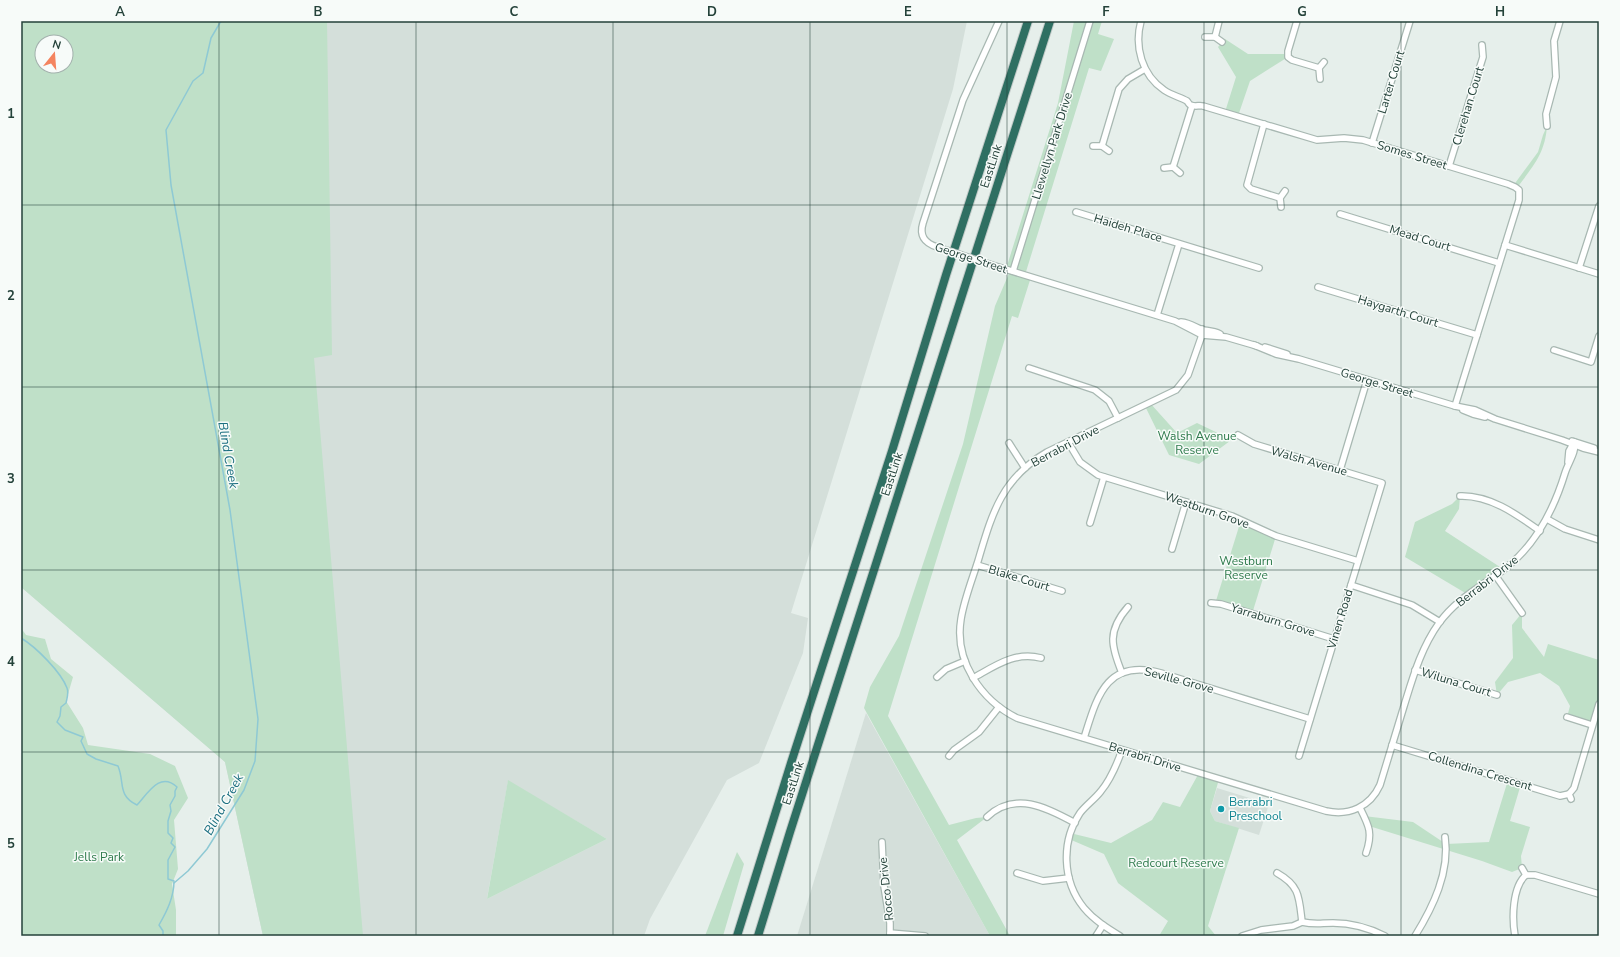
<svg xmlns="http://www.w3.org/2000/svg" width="1620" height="957" font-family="'Nunito Sans',sans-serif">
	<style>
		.built { fill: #d4dfda; fill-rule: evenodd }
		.green { fill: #bfe0c8; fill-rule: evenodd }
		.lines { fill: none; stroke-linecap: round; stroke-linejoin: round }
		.stream { stroke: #8ec9d4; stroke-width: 1.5 }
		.minor-casing { stroke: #a8b8b2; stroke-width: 8 }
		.highway-casing { stroke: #c2cac8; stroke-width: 10 }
		.minor { stroke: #fff; stroke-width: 5.5 }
		.highway { stroke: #2f6f62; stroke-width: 8 }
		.minor-bridge-casing { stroke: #a8b8b2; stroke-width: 8; stroke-linecap: butt }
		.minor-bridge { stroke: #fff; stroke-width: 5.5 }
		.grid { fill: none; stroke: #24423a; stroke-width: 1; stroke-opacity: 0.55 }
		.culture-dot { fill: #0f9aa8; stroke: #f7fbf9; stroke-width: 1.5 }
		.labels { text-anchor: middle; stroke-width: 3; stroke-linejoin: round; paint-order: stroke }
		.street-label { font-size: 12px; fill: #24423a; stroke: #f7fbf9 }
		.park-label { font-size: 12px; fill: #2d7a4b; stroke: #f7fbf9 }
		.culture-label { font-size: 12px; fill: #0d838f; stroke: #f7fbf9; text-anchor: start }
		.water-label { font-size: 13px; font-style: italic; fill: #1c6f80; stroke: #f7fbf9 }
		.neatline { fill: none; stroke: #24423a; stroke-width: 1.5 }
		.grid-label { font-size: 13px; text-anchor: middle; font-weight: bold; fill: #24423a }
	</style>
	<rect width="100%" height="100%" fill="#e6efeb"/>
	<g class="built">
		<path d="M21,21H967L953,89L791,613L808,618L803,653L759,763L727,780L650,919L644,936H263L225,762L21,587ZM42,42H66V66H42ZM508,781L607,839L487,899V898Z"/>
		<path d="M866,713L990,936H797Z"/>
		<path d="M1217,788L1269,804L1259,835L1215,821L1210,811Z"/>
	</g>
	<g class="green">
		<path d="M21,21H327L332,355L314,358L363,936H263L225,762L21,587ZM42,42H66V66H42Z"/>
		<path d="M1074,21H1102L1098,34L1114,39L1101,71L1089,68L1025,275L1031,277L1018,318L1012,316L888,716L949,825L976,818L987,817L957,840L1010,936H990L864,708L870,687L899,636L963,444L995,306L1010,271L1006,269L1058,103Z"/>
		<path d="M1225,39L1248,54H1288V57L1250,81L1238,116L1225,112L1236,77L1218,47Z"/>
		<path d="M1547,126C1545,154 1533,166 1517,188L1513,186L1538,152L1543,135Z"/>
		<path d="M1150,403L1177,433L1197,423L1224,436L1238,435L1199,464L1169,455L1145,406Z"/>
		<path d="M1460,496L1459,509L1445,531L1503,569L1467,594L1405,557L1415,522L1452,504Z"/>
		<path d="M1241,520L1276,536L1252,614L1215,604Z"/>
		<path d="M1522,613V628L1544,657L1548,644L1599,660V704L1592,725L1567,717L1570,706L1559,686L1540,673L1508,682L1497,695L1495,682L1513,658L1512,625Z"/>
		<path d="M21,628L26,635L45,639L51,659L73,677L66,701L83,728L88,745L150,754L175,766L188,798L174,820L178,869L172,884L176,910V936H21Z"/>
		<path d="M1199,773L1219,779L1210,811L1215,821L1239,828L1208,926L1216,936H1159L1168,921L1118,883L1104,854L1069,839L1070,833L1111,843L1152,820L1163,802L1180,807Z"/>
		<path d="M508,780L607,839L487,899Z"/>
		<path d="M1508,780L1521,784L1510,821L1530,827L1521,856L1522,868L1512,872L1482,861L1369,826L1364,816L1413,822L1446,844L1489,842Z"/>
		<path d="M737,852L744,864L723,936H705Z"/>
	</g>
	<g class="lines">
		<g class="stream">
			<path d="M21,638C36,647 61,672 67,688C69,693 67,698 66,703L61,707L60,716L57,722L65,730L83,737L81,741L87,754L96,759L118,766C125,783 117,795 137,805C148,793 160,771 177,787L175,791V796L170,805L171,811L168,821V833L173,838L171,843L175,847L168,860V879L174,881C174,897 167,911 159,925L163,931V936"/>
			<path d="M174,883L188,871L207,849L244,790L255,761L258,719L230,510L171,185L166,130L193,81L203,73L211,38L221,21"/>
		</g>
		<defs>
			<g id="minor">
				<path d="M1141,21C1134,47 1142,75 1164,90C1171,95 1180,97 1187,101C1188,102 1189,105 1191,105C1194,107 1200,105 1203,106L1317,140L1344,138L1363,140L1508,184L1515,187L1519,190V200L1455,406"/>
				<path d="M1297,21L1288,51V57L1292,60L1319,68"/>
				<path d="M1205,37H1215L1222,42"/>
				<path d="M1215,37L1219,21"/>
				<path d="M1320,79L1319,68L1324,62"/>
				<path d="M1264,124L1247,185L1251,189L1280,198"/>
				<path d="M1547,126L1546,114L1556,77L1554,41L1560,21"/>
				<path d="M1372,143L1410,21"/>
				<path d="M1093,146H1102L1109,151"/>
				<path d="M1102,146L1119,89L1128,79L1145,69"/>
				<path d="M1449,166L1483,57L1482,45"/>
				<path d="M1173,167L1192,106"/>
				<path d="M1164,168L1173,167L1180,173"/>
				<path d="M1281,207L1280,198L1285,191"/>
				<path d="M1076,212L1259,268"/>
				<path d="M1340,214L1499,263"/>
				<path d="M1505,245L1599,274"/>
				<path d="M937,247C925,243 919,236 923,223L963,100L999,21"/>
				<path d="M992,265L1175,321L1202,335L1226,337L1257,346"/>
				<path d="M1579,268L1599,206"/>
				<path d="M1013,271L1090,21"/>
				<path d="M1318,287L1477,335"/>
				<path d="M1157,315L1179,244"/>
				<path d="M1181,322C1191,323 1196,328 1203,330C1209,331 1214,331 1220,334"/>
				<path d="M1202,329V335L1188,375L1176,390L1047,452C1001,479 992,514 978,561C972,580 964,600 961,619C954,661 981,700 1017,718L1326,811C1349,816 1370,807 1380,785C1388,759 1396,732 1404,706C1413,677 1421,648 1439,623C1458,597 1483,586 1507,567C1537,543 1554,509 1565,473C1568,463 1577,451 1574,442"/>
				<path d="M1254,345L1276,354L1299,359L1455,406L1475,410L1495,419L1562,440L1583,448L1599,452"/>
				<path d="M1265,347L1287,354"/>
				<path d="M1554,350L1591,362L1599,336"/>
				<path d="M1029,368L1095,390L1109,401L1118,418"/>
				<path d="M1463,410L1473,414L1485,417"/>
				<path d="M1238,435L1254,444L1382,483L1299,756"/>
				<path d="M1572,441L1594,448"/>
				<path d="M1068,442L1080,462L1098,475L1232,516L1276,536L1358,561"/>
				<path d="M1009,443L1025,468"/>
				<path d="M1568,462L1569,451L1574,442"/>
				<path d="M1340,470L1367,380"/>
				<path d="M1460,496C1490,495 1516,514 1540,531"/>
				<path d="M1547,519L1565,529L1599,540"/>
				<path d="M1090,523L1104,477"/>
				<path d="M1172,549L1186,502"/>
				<path d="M977,565L1062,591"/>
				<path d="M1495,575L1522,613"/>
				<path d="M1351,585L1412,605L1440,622"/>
				<path d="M1211,603L1221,604L1334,639"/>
				<path d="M1415,670L1497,695"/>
				<path d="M1122,673C1111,646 1107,631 1128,607"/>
				<path d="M937,677L946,669L965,661"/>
				<path d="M973,678C995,666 1015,651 1041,658"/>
				<path d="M1567,717L1592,725"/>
				<path d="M1084,738C1097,697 1106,658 1161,673L1310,719"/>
				<path d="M1392,745L1560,796L1569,794"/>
				<path d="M949,756L954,750L979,732L999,707"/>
				<path d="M1571,799L1569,794L1574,788L1599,704"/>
				<path d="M1360,808C1369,826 1373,833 1366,853"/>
				<path d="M987,817C1015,791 1046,807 1075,823"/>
				<path d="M882,842L884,886L890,923V936"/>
				<path d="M1522,868L1526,875"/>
				<path d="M1017,873L1043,881L1069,878"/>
				<path d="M1277,873C1300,886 1299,897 1302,922"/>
				<path d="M890,933L925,936"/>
				<path d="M1096,936L1103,925"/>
				<path d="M1120,936C1107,928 1094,920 1084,908C1062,881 1061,841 1080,813C1086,805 1095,799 1101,791C1111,779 1117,764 1122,750"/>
				<path d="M1242,936L1261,930L1293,926L1302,922C1315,925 1321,923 1333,923C1352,923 1369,928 1385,936"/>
				<path d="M1415,936C1433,907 1450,872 1445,837"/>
				<path d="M1515,936C1512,919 1512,887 1526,875H1535L1599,894"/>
			</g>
			<g id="highway">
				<path d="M737,936L791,763L892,451L946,275L1028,21"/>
				<path d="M758,936L790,832L1050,21"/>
			</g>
		</defs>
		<use href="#minor" class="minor-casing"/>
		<use href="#highway" class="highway-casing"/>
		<use href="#minor" class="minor"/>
		<use href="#highway" class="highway"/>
		<defs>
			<path id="minor-bridge" d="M937,247L992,265"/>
		</defs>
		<use href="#minor-bridge" class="minor-bridge-casing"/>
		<use href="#minor-bridge" class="minor-bridge"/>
	</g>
	<path class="grid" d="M219,21V936M416,21V936M613,21V936M810,21V936M1007,21V936M1204,21V936M1401,21V936M21,205H1599M21,387H1599M21,570H1599M21,752H1599"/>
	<circle class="culture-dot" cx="1221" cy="809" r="4"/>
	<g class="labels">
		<g class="street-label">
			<text transform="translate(1391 82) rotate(-73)" y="4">Larter Court</text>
			<text transform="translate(1468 106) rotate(-73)" y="4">Clerehan Court</text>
			<text transform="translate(1052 146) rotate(-73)" y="4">Llewellyn Park Drive</text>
			<text transform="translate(1412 155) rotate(17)" y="4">Somes Street</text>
			<text transform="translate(991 166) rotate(-72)" y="4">EastLink</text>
			<text transform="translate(1128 228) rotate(17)" y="4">Haideh Place</text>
			<text transform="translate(1420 238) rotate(17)" y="4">Mead Court</text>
			<text transform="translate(971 258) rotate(18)" y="4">George Street</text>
			<text transform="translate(1398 311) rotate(17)" y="4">Haygarth Court</text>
			<text transform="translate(1377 383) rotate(17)" y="4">George Street</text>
			<text transform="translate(1065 446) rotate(-28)" y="4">Berrabri Drive</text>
			<text transform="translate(1309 461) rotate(16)" y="4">Walsh Avenue</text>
			<text transform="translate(892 474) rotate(-72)" y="4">EastLink</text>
			<text transform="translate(1207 510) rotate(19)" y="4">Westburn Grove</text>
			<text transform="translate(1019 578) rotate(17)" y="4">Blake Court</text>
			<text transform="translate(1487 581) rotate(-38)" y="4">Berrabri Drive</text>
			<text transform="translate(1340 619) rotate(-73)" y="4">Vinen Road</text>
			<text transform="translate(1273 620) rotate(17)" y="4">Yarraburn Grove</text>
			<text transform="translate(1179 680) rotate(15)" y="4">Seville Grove</text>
			<text transform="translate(1456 682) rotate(17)" y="4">Wiluna Court</text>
			<text transform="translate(1145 757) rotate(17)" y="4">Berrabri Drive</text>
			<text transform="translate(1480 771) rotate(17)" y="4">Collendina Crescent</text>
			<text transform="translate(793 783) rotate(-72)" y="4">EastLink</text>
			<text transform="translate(886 889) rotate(-96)" y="4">Rocco Drive</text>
		</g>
		<g class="park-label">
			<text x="1197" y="440">Walsh Avenue<tspan x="1197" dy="14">Reserve</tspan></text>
			<text x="1246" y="565">Westburn<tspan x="1246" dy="14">Reserve</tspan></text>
			<text x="99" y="861">Jells Park</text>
			<text x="1176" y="867">Redcourt Reserve</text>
		</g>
		<g class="culture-label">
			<text x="1229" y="806">Berrabri<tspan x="1229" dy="14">Preschool</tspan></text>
		</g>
		<g class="water-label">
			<text transform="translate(229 455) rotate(80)" y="5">Blind Creek</text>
			<text transform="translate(223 804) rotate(-61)" y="5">Blind Creek</text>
		</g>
	</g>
	<rect width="1620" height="957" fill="none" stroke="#f7fbf9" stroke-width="44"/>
	<g transform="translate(54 54) rotate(17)"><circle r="19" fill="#f7fbf9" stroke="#a3b1ad"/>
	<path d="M0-3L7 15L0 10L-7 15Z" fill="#f4845f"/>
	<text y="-6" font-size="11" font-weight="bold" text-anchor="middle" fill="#24423a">N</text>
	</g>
	<rect x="22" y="22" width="1576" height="913" class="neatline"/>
	<g class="grid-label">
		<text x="120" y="16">A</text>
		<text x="318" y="16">B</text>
		<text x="514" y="16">C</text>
		<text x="712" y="16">D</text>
		<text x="908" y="16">E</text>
		<text x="1106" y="16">F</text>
		<text x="1302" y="16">G</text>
		<text x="1500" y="16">H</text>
		<text x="11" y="118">1</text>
		<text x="11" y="300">2</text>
		<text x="11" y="483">3</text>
		<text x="11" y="666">4</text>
		<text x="11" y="848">5</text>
	</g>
</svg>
